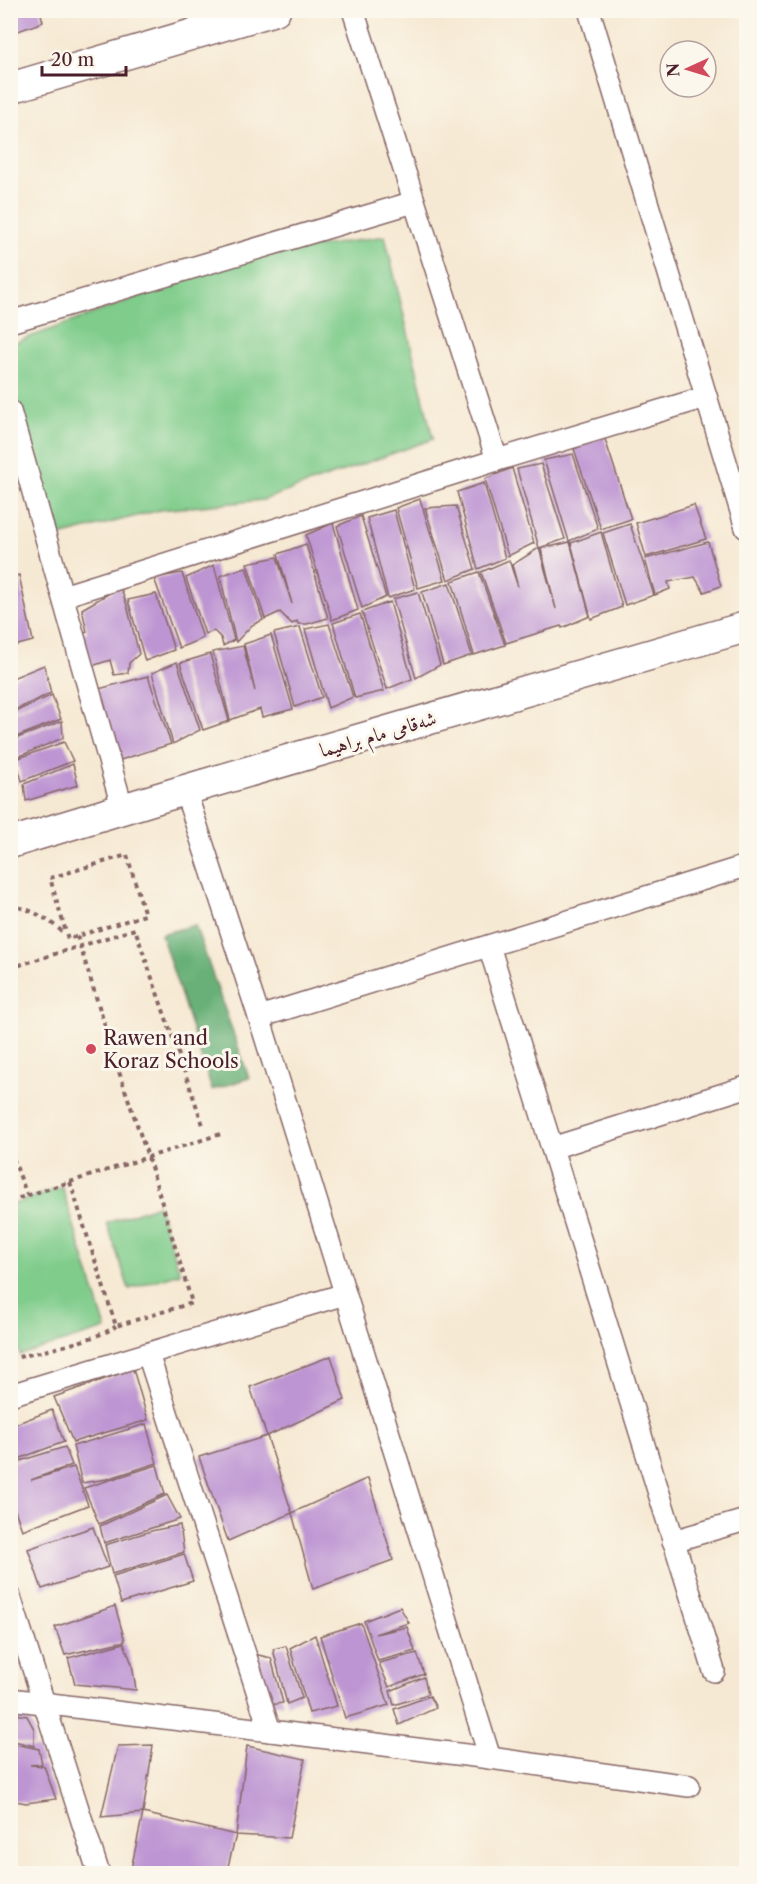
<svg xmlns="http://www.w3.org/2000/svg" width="757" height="1884" font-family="'Libre Caslon Text',Amiri,serif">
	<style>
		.green { fill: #7fcc8b; stroke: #64765b; stroke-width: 1.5 }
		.forest { fill: #67b077; stroke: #586851; stroke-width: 1.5 }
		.building { fill: #be95d3 }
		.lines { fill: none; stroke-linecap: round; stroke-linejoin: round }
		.street-casing { stroke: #866666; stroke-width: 24 }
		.secondary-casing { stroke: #866666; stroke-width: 33 }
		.path { stroke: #866666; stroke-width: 4; stroke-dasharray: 4.5 4.5; stroke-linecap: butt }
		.street { stroke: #fff; stroke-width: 21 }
		.secondary { stroke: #fff; stroke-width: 30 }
		.poi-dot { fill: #d1495b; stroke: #fbf7ec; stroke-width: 2 }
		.labels { text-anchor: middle; stroke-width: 6; stroke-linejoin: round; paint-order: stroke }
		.street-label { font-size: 20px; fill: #4a1f2b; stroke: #fbf7ec }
		.poi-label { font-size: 20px; fill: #4a1f2b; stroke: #fbf7ec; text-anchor: start }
	</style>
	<rect width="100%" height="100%" fill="#fbf7ec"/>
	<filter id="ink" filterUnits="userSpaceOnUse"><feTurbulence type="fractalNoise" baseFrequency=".0167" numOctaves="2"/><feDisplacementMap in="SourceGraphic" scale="12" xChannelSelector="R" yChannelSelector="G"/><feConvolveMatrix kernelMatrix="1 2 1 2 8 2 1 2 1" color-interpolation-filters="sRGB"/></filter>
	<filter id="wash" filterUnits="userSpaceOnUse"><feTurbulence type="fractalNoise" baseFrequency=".008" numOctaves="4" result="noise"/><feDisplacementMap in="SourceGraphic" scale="24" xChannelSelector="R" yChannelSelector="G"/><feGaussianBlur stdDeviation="1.35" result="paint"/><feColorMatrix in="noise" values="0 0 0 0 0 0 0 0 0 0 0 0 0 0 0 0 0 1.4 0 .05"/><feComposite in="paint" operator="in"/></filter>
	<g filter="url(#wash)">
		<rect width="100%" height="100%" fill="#f6e9d3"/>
		<g class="green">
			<path d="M385,236L433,439L263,500L160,510L55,537L11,385V344L244,258Z"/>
			<path d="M62,1187L106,1329L20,1355L11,1326V1205Z"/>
			<path d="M158,1205L180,1273L129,1289L107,1223Z"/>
		</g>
		<path class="forest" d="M195,925L249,1078L212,1090L161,934Z"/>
		<g id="blocks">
			<g class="building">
				<path d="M10,10H40L43,22L10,34Z"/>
				<path d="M604,436L631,519L601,529L574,449Z"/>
				<path d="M573,454L598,529L569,541L544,460Z"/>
				<path d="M541,464L565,539L539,548L556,609L541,549L570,542L590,616L562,628L561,626L506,643L481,572L509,560L518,587L512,565L539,548L517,469Z"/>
				<path d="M512,468L534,543L508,556L485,479Z"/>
				<path d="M484,483L505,558L478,569L457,492Z"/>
				<path d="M420,499L445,580L418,588L396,508Z"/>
				<path d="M694,505L706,539L646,557L636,523Z"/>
				<path d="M456,506L475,569L448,580L425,508Z"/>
				<path d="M394,510L415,589L388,598L367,518Z"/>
				<path d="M361,516L386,597L362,608L337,526Z"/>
				<path d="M333,523L358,610L332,620L306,535Z"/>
				<path d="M630,524L654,595L625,605L603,533Z"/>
				<path d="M601,532L622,607L591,619L571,543Z"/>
				<path d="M708,542L721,586L704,592L695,577L668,582L670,589L655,595L645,559Z"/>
				<path d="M306,544L328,618L307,624H298L297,621L292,624L280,612L265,619L247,563L277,557L292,604L278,554Z"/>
				<path d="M214,565L234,640L223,646L221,638L214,631L205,634L186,578Z"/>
				<path d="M246,567L263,620L252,625L236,642L220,576Z"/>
				<path d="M479,572L505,645L474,655L452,581Z"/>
				<path d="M182,573L203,638L179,648L154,578Z"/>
				<path d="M19,575L33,641L10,647V578Z"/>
				<path d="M449,583L472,655L443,665L422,592Z"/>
				<path d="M120,587L127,605L139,654L129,663L128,673L114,675L110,660L92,666L82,634L87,632L82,609Z"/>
				<path d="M418,592L440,665L416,678L393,599Z"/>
				<path d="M156,594L174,650L145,661L128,600Z"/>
				<path d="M390,602L412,679L387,689L362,612Z"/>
				<path d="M360,614L384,691L355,698L333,623Z"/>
				<path d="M329,624L353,697L328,708L305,629Z"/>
				<path d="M300,627L322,697L295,707L274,633Z"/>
				<path d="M271,635L293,709L262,717L260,709L230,720L213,652L243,646L255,691L244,644Z"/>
				<path d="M210,654L229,721L203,730L180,663Z"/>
				<path d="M177,662L200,730L173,744L152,673Z"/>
				<path d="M44,665L51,693L15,710L10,694V679Z"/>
				<path d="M148,676L171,744L117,761L95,690Z"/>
				<path d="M52,695L61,719L11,739L10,714Z"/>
				<path d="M62,721L63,738L15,758L12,740Z"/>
				<path d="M64,742L73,761L22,781L16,759Z"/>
				<path d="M10,760L18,784L10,786Z"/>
				<path d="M73,764L78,785L26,801L24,784Z"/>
				<path d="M331,1356L345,1400L267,1436L250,1387Z"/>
				<path d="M133,1369L148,1420L73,1442L54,1397Z"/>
				<path d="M52,1410L64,1442L10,1462V1426Z"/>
				<path d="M146,1424L157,1463L107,1479L82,1483L73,1446Z"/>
				<path d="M267,1436L292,1513L368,1478L393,1560L313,1589L292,1513L228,1541L199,1457Z"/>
				<path d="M65,1447L72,1465L31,1480L74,1467L88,1505L22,1530L10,1496V1464Z"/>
				<path d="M157,1465L165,1494L99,1524L84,1488Z"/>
				<path d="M167,1495L180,1519L104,1543L100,1526Z"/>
				<path d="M180,1525L184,1552L112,1574L105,1545L151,1531Z"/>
				<path d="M93,1527L108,1567L42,1589L28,1549Z"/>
				<path d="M184,1554L193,1581L121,1603L113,1576Z"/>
				<path d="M115,1606L125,1641L65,1655L55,1627Z"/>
				<path d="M400,1607L409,1623L375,1634L407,1627L415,1651L378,1661L364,1621Z"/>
				<path d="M361,1623L389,1705L345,1718L320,1636Z"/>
				<path d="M315,1635L337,1706L309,1713L290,1648Z"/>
				<path d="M124,1643L132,1664L136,1690L75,1684L68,1658Z"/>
				<path d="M286,1646L302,1698L287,1704L273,1649Z"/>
				<path d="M417,1653L424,1674L389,1687L379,1663Z"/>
				<path d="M254,1654L271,1658L283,1703L270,1705Z"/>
				<path d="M424,1677L428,1694L394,1705L390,1691Z"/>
				<path d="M430,1696L436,1708L399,1725L394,1709Z"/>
				<path d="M10,1713L27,1716L34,1729V1746L10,1740Z"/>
				<path d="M10,1743L39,1749L42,1764L30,1765L44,1766L56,1799L26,1803L10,1800Z"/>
				<path d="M153,1745L143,1813L101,1817L118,1746Z"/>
				<path d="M247,1746L305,1759L289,1838L236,1835Z"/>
				<path d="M143,1813L236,1835L226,1874H130Z"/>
			</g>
		</g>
	</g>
	<g filter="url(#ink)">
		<use href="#blocks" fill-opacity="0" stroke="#866666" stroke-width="1.5"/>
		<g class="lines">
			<defs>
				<g id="street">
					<path d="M353,10L497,460"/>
					<path d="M589,10L746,528"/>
					<path d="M10,322L414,202"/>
					<path d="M10,411L123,810"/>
					<path d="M63,596L497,460L706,397"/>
					<path d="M185,790L259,1017L490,1758"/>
					<path d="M489,946L552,1148L746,1087"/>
					<path d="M259,1017L746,866"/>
					<path d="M552,1148L714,1671"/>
					<path d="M148,1354L270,1731"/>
					<path d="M10,1395L345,1294"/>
					<path d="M673,1541L746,1520"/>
					<path d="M10,1597L99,1874"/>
					<path d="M10,1699L490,1758L689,1786"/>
				</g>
				<g id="secondary">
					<path d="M10,88L275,10"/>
					<path d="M10,843L185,790L746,627"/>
				</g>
			</defs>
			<use href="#street" class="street-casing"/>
			<use href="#secondary" class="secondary-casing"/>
			<g class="path">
				<path d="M127,855L145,915L68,939L50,878Z"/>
				<path d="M10,906C32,908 49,920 65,934"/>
				<path d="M77,936L106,1029"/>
				<path d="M10,968L135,929L203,1125"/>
				<path d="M10,1150L27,1195"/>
				<path d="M70,1182L116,1326L192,1303L148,1157L117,1066"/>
				<path d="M10,1201L224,1133"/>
				<path d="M10,1359C35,1353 98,1340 116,1326"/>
			</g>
			<use href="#street" class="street"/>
			<use href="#secondary" class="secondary"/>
		</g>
	</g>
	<circle class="poi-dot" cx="91" cy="1049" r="6"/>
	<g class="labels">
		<g class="street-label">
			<text transform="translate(378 734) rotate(-16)" y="7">شەقامی مام براهیما</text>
		</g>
		<g class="poi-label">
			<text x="103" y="1045">Rawen and<tspan x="103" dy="23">Koraz Schools</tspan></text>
		</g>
	</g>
	<rect width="757" height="1884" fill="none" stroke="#fbf7ec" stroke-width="36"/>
	<g transform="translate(688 69) rotate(266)"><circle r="28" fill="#fbf7ec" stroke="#b4a19f" stroke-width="1.5"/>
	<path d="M0-4.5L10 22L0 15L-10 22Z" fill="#d1495b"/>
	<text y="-9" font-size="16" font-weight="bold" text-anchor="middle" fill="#4a1f2b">N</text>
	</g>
	<path d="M42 66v9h84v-9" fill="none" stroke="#4a1f2b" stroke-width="3"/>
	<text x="51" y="66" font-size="18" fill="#4a1f2b" stroke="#fbf7ec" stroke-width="4.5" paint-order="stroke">20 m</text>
</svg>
